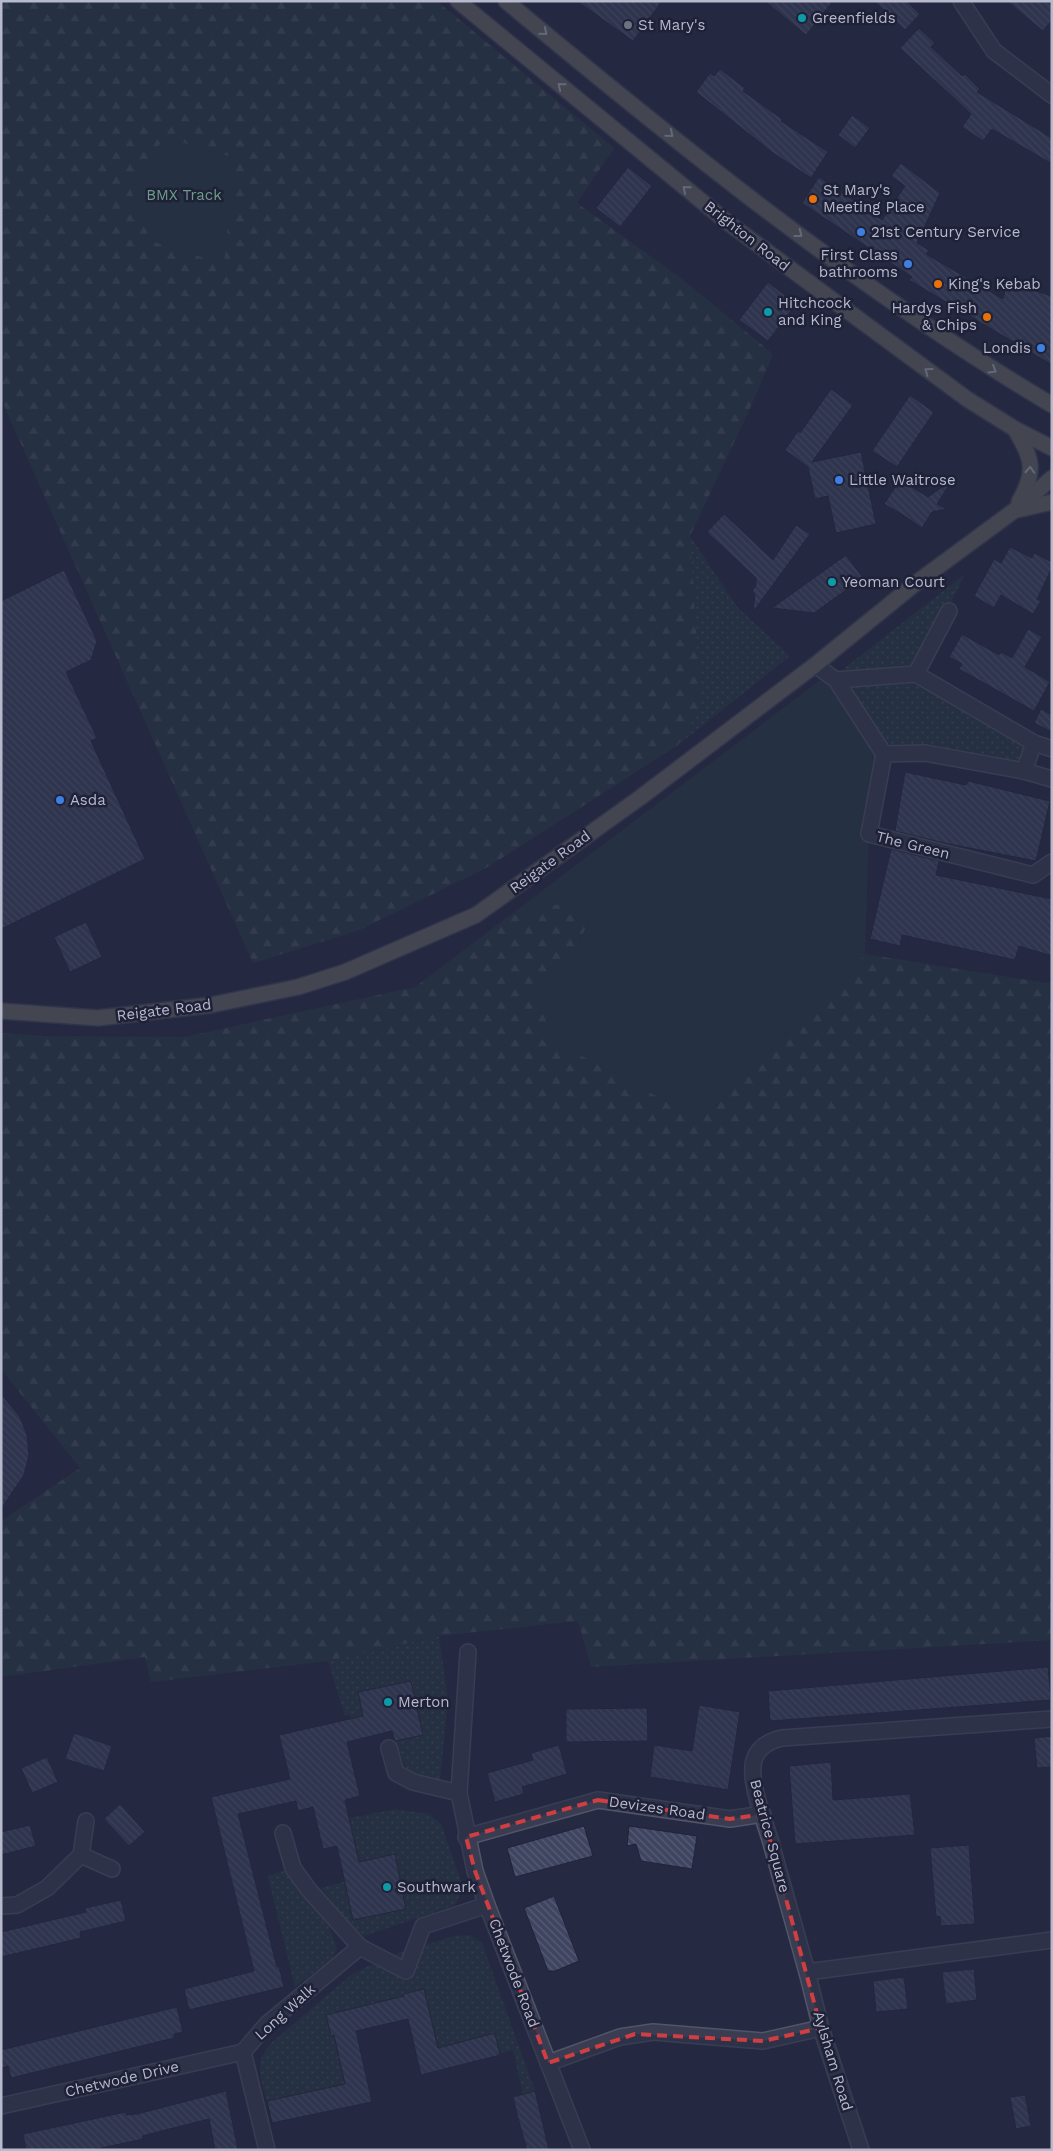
<svg xmlns="http://www.w3.org/2000/svg" width="1053" height="2151" font-family="'Work Sans',sans-serif">
	<style>
		.grass { fill: url(#grass-dots) }
		.forest { fill: url(#forest-firs) }
		.park { fill: #273843 }
		.building { fill: url(#building-back-hatch); stroke: #202339 }
		.lines { fill: none; stroke-linecap: round; stroke-linejoin: round }
		.minor-casing { stroke: #525469; stroke-width: 18 }
		.trunk-casing { stroke: #414459; stroke-width: 18 }
		.minor { stroke: #3a3d52; stroke-width: 15 }
		.trunk { stroke: #686864; stroke-width: 15 }
		.oneway { stroke: #afb1c2 }
		.marked { fill: none; stroke: #d13e41; stroke-width: 4; stroke-dasharray: 10 6; stroke-linejoin: round }
		.culture-dot { fill: #0f9aa8; stroke: #1e2137; stroke-width: 2 }
		.worship-dot { fill: #6b7280; stroke: #1e2137; stroke-width: 2 }
		.food-dot { fill: #e8710a; stroke: #1e2137; stroke-width: 2 }
		.shop-dot { fill: #3f7fe0; stroke: #1e2137; stroke-width: 2 }
		.labels { text-anchor: middle; stroke-width: 5; stroke-linejoin: round; paint-order: stroke }
		.poi-label { font-size: 15px; fill: #b7b9cc; stroke: #1e2137; text-anchor: start }
		.park-label { font-size: 15px; fill: #6d9d86; stroke: #1e2137 }
		.street-label { font-size: 15px; fill: #b7b9cc; stroke: #1e2137 }
	</style>
	<defs>
		<pattern id="grass-dots" width="8" height="8" patternUnits="userSpaceOnUse" patternTransform="scale(1.25)"><rect width="8" height="8" fill="#273843"/><path d="M2 2h.1M6 6h.1" fill="none" stroke="#44535d" stroke-width="1.8" stroke-linecap="round"/></pattern>
		<pattern id="forest-firs" width="22" height="20" patternUnits="userSpaceOnUse" patternTransform="scale(1.25)"><rect width="22" height="20" fill="#273843"/><path d="M5 1l3.5 6h-7zM16 11l3.5 6h-7z" fill="#44535d"/></pattern>
		<pattern id="building-back-hatch" width="6" height="6" patternUnits="userSpaceOnUse" patternTransform="scale(1.25)"><rect width="6" height="6" fill="#3f4460"/><path d="M-1 5l2 2M0 0l6 6M5-1l2 2" fill="none" stroke="#585d76"/></pattern>
	</defs>
	<rect width="100%" height="100%" fill="#252942"/>
	<g class="grass">
		<path d="M690,536L737,607L790,656L678,745L700,707Z"/>
		<path d="M965,574L916,674L1034,743L1024,771L884,754L836,680L846,667Z"/>
		<path d="M439,1636L448,1699L439,1789L413,1782L394,1741L423,1735L411,1681L358,1692L365,1727L354,1730L350,1715L345,1716L328,1661Z"/>
		<path d="M396,1809L429,1814L441,1824L463,1887L455,1905L364,1936L354,1929L321,1888L344,1882L353,1920L406,1909L395,1855L359,1862L349,1818Z"/>
		<path d="M285,1870L329,1927L337,1949L331,1959L295,1987L268,1876Z"/>
		<path d="M470,1935L482,1943L535,2091L523,2094L513,2050L500,2053L495,2033L439,2048L424,1989L404,1994L400,1997L327,2015L331,2035L335,2039L345,2085L267,2101L260,2075L261,2058L271,2043L351,1975L383,1958L454,1936Z"/>
	</g>
	<g class="forest">
		<path d="M1,1H437L614,148L577,203L682,279L773,354L748,413L690,536L701,708L678,745L488,867L357,931L253,963L1,399Z"/>
		<path d="M558,904L589,920L578,946L535,990L701,1120L865,954L1052,984V1640L591,1667L578,1621L439,1636L328,1661L151,1682L145,1657L1,1677V1521L80,1468L1,1369V1033L45,1036L184,1037L415,987L509,916Z"/>
	</g>
	<g class="park">
		<path d="M164,137L235,158L224,264L151,241L131,190Z"/>
		<path d="M836,680L884,754L869,834L865,954L701,1120L554,1041L534,990L578,946L589,920L558,904L509,916L819,681Z"/>
	</g>
	<g class="building">
		<path d="M577,1H662L633,41Z"/>
		<path d="M765,1H833L806,35Z"/>
		<path d="M874,1H907L920,14L905,30Z"/>
		<path d="M1007,1H1052V20L1043,31Z"/>
		<path d="M919,28L935,43L931,47L962,76L965,74L980,89L977,92L1052,138V164L992,129L983,141L962,127L971,114L900,48Z"/>
		<path d="M720,69L745,88L743,91L782,119L781,121L828,152L811,178L773,153L696,92L710,73L714,76Z"/>
		<path d="M852,115L870,128L855,148L838,135Z"/>
		<path d="M901,163L940,193L917,243L929,250L926,254L1003,299L1007,282L1052,296V365L909,280L912,277L802,203L819,177L882,220L905,186L891,176Z"/>
		<path d="M628,167L652,186L620,227L596,208Z"/>
		<path d="M768,282L796,304L768,341L739,320Z"/>
		<path d="M831,389L853,405L812,462L861,452L876,524L836,533L828,496L815,499L808,467L785,450L798,431L800,433Z"/>
		<path d="M910,395L934,412L897,467L872,451Z"/>
		<path d="M900,480L928,497L952,480L937,504L946,509L932,512L922,528L903,515L884,504Z"/>
		<path d="M724,514L773,560L796,525L810,534L753,612L755,594L752,591L756,585V578L707,532Z"/>
		<path d="M1010,547L1032,558L1034,553L1052,562V568L1037,599L1041,601L1033,614L1001,595L994,608L974,596L994,559L1001,563Z"/>
		<path d="M846,555L863,578L814,613L772,608Z"/>
		<path d="M64,570L97,641L91,660L66,672L97,738L91,741L145,859L1,929V601Z"/>
		<path d="M1028,629L1042,637L1025,667L1050,682L1034,711L959,669L962,664L949,657L962,634L999,655L1001,652L1012,658Z"/>
		<path d="M1041,709L1052,715V732L1034,723Z"/>
		<path d="M905,772L966,785L968,781L1050,801L1036,861L944,843L895,831Z"/>
		<path d="M891,849L939,861L936,875L1052,899V956L1019,946L1015,960L902,935L900,946L870,939Z"/>
		<path d="M86,922L102,957L70,972L54,937Z"/>
		<path d="M1,1394L20,1417L27,1435L29,1455L24,1475L1,1509Z"/>
		<path d="M1048,1667L1051,1700L770,1721L768,1691Z"/>
		<path d="M411,1681L423,1735L395,1741L392,1731L347,1742L360,1796L345,1800L359,1862L395,1854L406,1909L353,1920L337,1846L323,1849L313,1807L298,1811L296,1801L238,1814L277,1967L279,1966L284,1987L189,2010L184,1989L254,1971L211,1797L290,1779L279,1735L363,1716L358,1692Z"/>
		<path d="M699,1705L740,1712L728,1790L650,1777L654,1745L692,1751Z"/>
		<path d="M647,1708L648,1741L566,1742V1709Z"/>
		<path d="M74,1733L112,1746L104,1771L65,1759Z"/>
		<path d="M1052,1736V1767L1037,1768L1034,1738Z"/>
		<path d="M559,1745L567,1774L522,1787L524,1794L495,1802L487,1773L533,1760L531,1753Z"/>
		<path d="M47,1757L58,1782L32,1793L21,1768Z"/>
		<path d="M831,1762L833,1800L910,1794L915,1835L795,1844L789,1766Z"/>
		<path d="M120,1804L145,1832L129,1846L104,1819Z"/>
		<path d="M30,1825L36,1846L1,1855V1832Z"/>
		<path d="M584,1826L593,1856L515,1877L507,1848Z"/>
		<path d="M629,1826L697,1836L692,1869L641,1861L636,1844L627,1846Z"/>
		<path d="M969,1845L975,1924L941,1926L940,1916L936,1917L930,1848Z"/>
		<path d="M554,1896L579,1961L555,1971H548L524,1908Z"/>
		<path d="M121,1900L126,1921L80,1932L81,1938L1,1957V1932L86,1912L85,1908Z"/>
		<path d="M974,1969L977,2000L946,2004L942,1972Z"/>
		<path d="M904,1977L908,2009L876,2012L873,1981Z"/>
		<path d="M424,1989L438,2048L495,2033L500,2055L421,2075L408,2019L356,2031L372,2102L272,2123L267,2101L345,2084L334,2035L331,2036L326,2015L404,1996L403,1994Z"/>
		<path d="M177,2007L183,2032L174,2034V2038L11,2078L8,2066L1,2068V2050Z"/>
		<path d="M226,2091L238,2150H215L209,2119L142,2136L143,2139L92,2150H26L23,2134L126,2112V2115L137,2114Z"/>
		<path d="M535,2091L540,2112L549,2150H527L518,2118L513,2097Z"/>
		<path d="M1025,2095L1031,2126L1016,2129L1010,2097Z"/>
	</g>
	<g class="lines">
		<defs>
			<g id="minor">
				<path d="M961,1L994,51L1052,95"/>
				<path d="M815,665L836,680L916,674L1034,743L1052,749"/>
				<path d="M916,674L949,611"/>
				<path d="M836,680L884,754"/>
				<path d="M1024,771L1034,743"/>
				<path d="M1052,779L1024,771L925,753L884,754L869,834L1033,875L1052,862"/>
				<path d="M468,1652L459,1793L475,1871L487,1905L582,2150"/>
				<path d="M1052,1719L782,1738C769,1741 758,1747 754,1760C748,1782 765,1821 771,1843C783,1886 795,1929 807,1972L1052,1940"/>
				<path d="M389,1748L396,1773L413,1782L459,1793"/>
				<path d="M283,1833L293,1868L309,1890L360,1947"/>
				<path d="M466,1837L598,1800L730,1819L763,1814"/>
				<path d="M81,1855L112,1869"/>
				<path d="M1,1906L17,1905L47,1888L81,1855L86,1821"/>
				<path d="M807,1972L821,2028L861,2150"/>
				<path d="M548,2063L620,2037L653,2032L763,2041L821,2028"/>
				<path d="M1,2106L243,2052"/>
				<path d="M267,2150L243,2052L267,2024L360,1947L406,1971L423,1926L487,1905"/>
			</g>
			<g id="trunk">
				<path d="M458,1L727,222L967,399L1015,429L1052,448"/>
				<path d="M506,1C680,146 857,289 1052,405"/>
				<path d="M1015,429C1032,459 1037,470 1019,502"/>
				<path d="M1017,510L1052,502"/>
				<path d="M1,1011L98,1018L211,1005L298,987L345,972L476,915L641,797L815,665L916,583L1015,510L1052,478"/>
			</g>
		</defs>
		<use href="#minor" class="minor-casing"/>
		<use href="#trunk" class="trunk-casing"/>
		<use href="#minor" class="minor"/>
		<use href="#trunk" class="trunk"/>
	</g>
	<defs><path id="oneway-chevron" d="M-2-3.5L2.5 0L-2 3.5" fill="none" stroke-width="1.6" stroke-linecap="round" stroke-linejoin="round" transform="scale(1.25)"/></defs>
	<g class="oneway">
		<use href="#oneway-chevron" transform="translate(544 32) rotate(40)"/>
		<use href="#oneway-chevron" transform="translate(561 86) rotate(-141)"/>
		<use href="#oneway-chevron" transform="translate(670 134) rotate(39)"/>
		<use href="#oneway-chevron" transform="translate(686 189) rotate(-141)"/>
		<use href="#oneway-chevron" transform="translate(799 234) rotate(37)"/>
		<use href="#oneway-chevron" transform="translate(993 370) rotate(31)"/>
		<use href="#oneway-chevron" transform="translate(928 371) rotate(-144)"/>
		<use href="#oneway-chevron" transform="translate(1030 470) rotate(-87)"/>
	</g>
	<path d="M0 0H1053V2151H0ZM598,1800L730,1819L763,1814L821,2028L763,2041L635,2034L548,2063L475,1871L466,1837Z" fill="#252942" fill-opacity=".55" fill-rule="evenodd"/>
	<path class="marked" d="M598,1800L730,1819L763,1814L821,2028L763,2041L635,2034L548,2063L475,1871L466,1837Z"/>
	<g class="culture-dot">
		<circle cx="802" cy="18" r="5"/>
		<circle cx="768" cy="312" r="5"/>
		<circle cx="832" cy="582" r="5"/>
		<circle cx="388" cy="1702" r="5"/>
		<circle cx="387" cy="1887" r="5"/>
	</g>
	<circle class="worship-dot" cx="628" cy="25" r="5"/>
	<g class="food-dot">
		<circle cx="813" cy="199" r="5"/>
		<circle cx="938" cy="284" r="5"/>
		<circle cx="987" cy="317" r="5"/>
	</g>
	<g class="shop-dot">
		<circle cx="861" cy="232" r="5"/>
		<circle cx="908" cy="264" r="5"/>
		<circle cx="1041" cy="348" r="5"/>
		<circle cx="839" cy="480" r="5"/>
		<circle cx="60" cy="800" r="5"/>
	</g>
	<g class="labels">
		<g class="poi-label">
			<text x="812" y="23">Greenfields</text>
			<text x="638" y="30">St Mary's</text>
			<text x="823" y="195">St Mary's<tspan x="823" dy="17">Meeting Place</tspan></text>
			<text x="871" y="237">21st Century Service</text>
			<text x="898" y="260" text-anchor="end">First Class<tspan x="898" dy="17">bathrooms</tspan></text>
			<text x="948" y="289">King's Kebab</text>
			<text x="778" y="308">Hitchcock<tspan x="778" dy="17">and King</tspan></text>
			<text x="977" y="313" text-anchor="end">Hardys Fish<tspan x="977" dy="17">&amp; Chips</tspan></text>
			<text x="1031" y="353" text-anchor="end">Londis</text>
			<text x="849" y="485">Little Waitrose</text>
			<text x="842" y="587">Yeoman Court</text>
			<text x="70" y="805">Asda</text>
			<text x="398" y="1707">Merton</text>
			<text x="397" y="1892">Southwark</text>
		</g>
		<g class="park-label">
			<text x="184" y="200">BMX Track</text>
		</g>
		<g class="street-label">
			<text transform="translate(747 236) rotate(38)" y="5">Brighton Road</text>
			<text transform="translate(913 845) rotate(14)" y="5">The Green</text>
			<text transform="translate(550 862) rotate(-36)" y="5">Reigate Road</text>
			<text transform="translate(164 1010) rotate(-7)" y="5">Reigate Road</text>
			<text transform="translate(657 1808) rotate(8)" y="5">Devizes Road</text>
			<text transform="translate(770 1836) rotate(75)" y="5">Beatrice Square</text>
			<text transform="translate(514 1973) rotate(69)" y="5">Chetwode Road</text>
			<text transform="translate(285 2012) rotate(-42)" y="5">Long Walk</text>
			<text transform="translate(833 2061) rotate(73)" y="5">Aylsham Road</text>
			<text transform="translate(122 2079) rotate(-13)" y="5">Chetwode Drive</text>
		</g>
	</g>
	<rect width="1053" height="2151" fill="none" stroke="#b7b9cc" stroke-width="5"/>
</svg>
